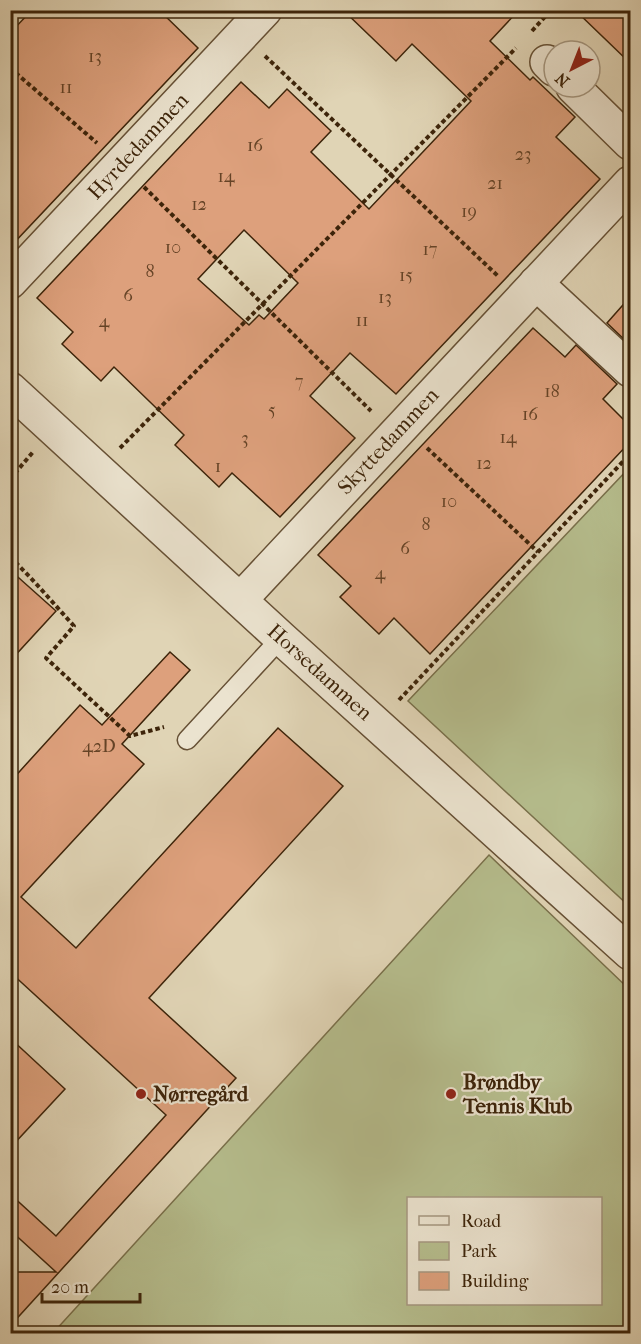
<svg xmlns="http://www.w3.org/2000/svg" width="641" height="1344" font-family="'IM FELL French Canon',serif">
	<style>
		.green { fill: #b5bc8c; stroke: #79704b; stroke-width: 1.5; fill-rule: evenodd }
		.building { fill: #dda07c; stroke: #3d240a; stroke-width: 1.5; fill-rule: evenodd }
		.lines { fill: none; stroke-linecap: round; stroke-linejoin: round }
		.service-casing { stroke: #665035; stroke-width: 21 }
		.minor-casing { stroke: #665035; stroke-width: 36 }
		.path { stroke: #3d240a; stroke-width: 4; stroke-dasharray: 4.5 3; stroke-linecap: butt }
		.service { stroke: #ebe3cf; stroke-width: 18 }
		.minor { stroke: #ebe3cf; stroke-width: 33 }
		.poi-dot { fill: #8f2418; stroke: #ebe3cf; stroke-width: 2 }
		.labels { text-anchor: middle; stroke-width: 4.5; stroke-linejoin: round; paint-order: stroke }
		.number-label { font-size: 18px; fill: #654326 }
		.street-label { font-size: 21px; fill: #3d240a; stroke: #ebe3cf }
		.poi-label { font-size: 21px; font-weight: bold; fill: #3d240a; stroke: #ebe3cf; text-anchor: start }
	</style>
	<rect width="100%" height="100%" fill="#e0d4b5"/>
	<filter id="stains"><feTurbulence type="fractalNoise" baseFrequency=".00333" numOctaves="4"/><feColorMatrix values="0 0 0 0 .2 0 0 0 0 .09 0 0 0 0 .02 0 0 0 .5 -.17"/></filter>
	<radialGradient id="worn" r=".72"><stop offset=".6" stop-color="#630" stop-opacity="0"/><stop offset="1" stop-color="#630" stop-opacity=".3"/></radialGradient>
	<g class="green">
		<path d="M630,467V907L408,701Z"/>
		<path d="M489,855L630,990V1333H53ZM600,1198V1304H408V1198Z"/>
	</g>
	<g class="building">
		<path d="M32,10H159L198,48L10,247V33Z"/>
		<path d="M343,10H519L490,41L530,80L533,77L575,117L556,137L600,179L396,394L350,353L310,396L355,438L280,517L232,473L219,487L175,445L184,435L114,367L101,381L62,344L73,332L37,298L241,82L269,108L287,89L331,131L311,152L369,209L471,101L412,44L396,61ZM244,230L298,283L264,319L259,315L249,325L198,279Z"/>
		<path d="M575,10H630V63Z"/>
		<path d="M630,297V345L607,323Z"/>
		<path d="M533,328L565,357L576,345L617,384L603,399L630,426V442L430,654L394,618L379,634L340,597L351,586L318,555Z"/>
		<path d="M10,570L56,611L10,661Z"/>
		<path d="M170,652L190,670L122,744L144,764L21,897L76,948L278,728L343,786L149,998L236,1078L10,1326V1272H56L10,1230V1194L56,1236L166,1115L10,972V782L80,705L102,725Z"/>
		<path d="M10,1038L65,1089L10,1148Z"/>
	</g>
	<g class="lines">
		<defs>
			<path id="service" d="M187,740L281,638"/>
			<g id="minor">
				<path d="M547,62L554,69"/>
				<path d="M573,87L630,143"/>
				<path d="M10,282L265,10"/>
				<path d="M536,283L630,370"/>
				<path d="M10,389L281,638L630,953"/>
				<path d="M240,600L630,183"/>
			</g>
		</defs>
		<use href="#service" class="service-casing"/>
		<use href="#minor" class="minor-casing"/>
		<g class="path">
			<path d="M10,23L22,10"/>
			<path d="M532,31L551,10"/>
			<path d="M265,56L499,277"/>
			<path d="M10,68L97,143"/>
			<path d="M144,187L371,411"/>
			<path d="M120,448L516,48"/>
			<path d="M427,448L538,552"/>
			<path d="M10,479L33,452"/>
			<path d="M10,557C33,579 53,603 74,626L46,658L130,736L164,727"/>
			<path d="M399,700L630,454"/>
		</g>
		<use href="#service" class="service"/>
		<use href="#minor" class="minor"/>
	</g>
	<g class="poi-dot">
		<circle cx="141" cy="1094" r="6"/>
		<circle cx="451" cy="1094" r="6"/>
	</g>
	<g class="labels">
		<g class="number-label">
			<text x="95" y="62">13</text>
			<text x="66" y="93">11</text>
			<text x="255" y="151">16</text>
			<text x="523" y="160">23</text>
			<text x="226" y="182">14</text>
			<text x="495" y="189">21</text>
			<text x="199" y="210">12</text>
			<text x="469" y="217">19</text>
			<text x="173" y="253">10</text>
			<text x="430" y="255">17</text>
			<text x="150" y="277">8</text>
			<text x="406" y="281">15</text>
			<text x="128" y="301">6</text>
			<text x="385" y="303">13</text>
			<text x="362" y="326">11</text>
			<text x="104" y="327">4</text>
			<text x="299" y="387">7</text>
			<text x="552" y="397">18</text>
			<text x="272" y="416">5</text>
			<text x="530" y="420">16</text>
			<text x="508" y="443">14</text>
			<text x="245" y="444">3</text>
			<text x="484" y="469">12</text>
			<text x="218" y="472">1</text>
			<text x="449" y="507">10</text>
			<text x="426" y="530">8</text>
			<text x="405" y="554">6</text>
			<text x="380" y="579">4</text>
			<text x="99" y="752">42D</text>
		</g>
		<g class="street-label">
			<text transform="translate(138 146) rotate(-47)" y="7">Hyrdedammen</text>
			<text transform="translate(388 441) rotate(-47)" y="7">Skyttedammen</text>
			<text transform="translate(320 672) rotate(42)" y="7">Horsedammen</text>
		</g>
		<g class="poi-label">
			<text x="463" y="1089">Brøndby<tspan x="463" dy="24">Tennis Klub</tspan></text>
			<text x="153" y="1101">Nørregård</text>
		</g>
	</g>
	<rect width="641" height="1344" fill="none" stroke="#e0d4b5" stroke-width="36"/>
	<rect x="12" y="12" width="617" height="1320" fill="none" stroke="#3d240a" stroke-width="3"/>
	<rect x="18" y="18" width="605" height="1308" fill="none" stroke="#3d240a" stroke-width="1.5"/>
	<rect x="407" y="1197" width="195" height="108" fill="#ebe3cf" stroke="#a59780" stroke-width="1.5"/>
	<rect x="419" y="1216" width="30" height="9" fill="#ebe3cf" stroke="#a59780" stroke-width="1.5"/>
	<text x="461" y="1227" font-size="18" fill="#3d240a">Road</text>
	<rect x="419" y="1242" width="30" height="18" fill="#b5bc8c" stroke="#a59780" stroke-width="1.5"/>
	<text x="461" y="1257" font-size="18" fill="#3d240a">Park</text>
	<rect x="419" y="1272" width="30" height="18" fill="#dda07c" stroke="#a59780" stroke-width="1.5"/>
	<text x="461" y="1287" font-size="18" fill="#3d240a">Building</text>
	<g transform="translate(572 69) rotate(222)"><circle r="28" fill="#ebe3cf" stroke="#a59780" stroke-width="1.5"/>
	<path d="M0-4.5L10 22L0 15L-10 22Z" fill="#8f2418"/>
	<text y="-9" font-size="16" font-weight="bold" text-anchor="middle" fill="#3d240a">N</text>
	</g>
	<path d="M42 1293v9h98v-9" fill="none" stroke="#3d240a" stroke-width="3"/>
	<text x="51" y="1293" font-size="18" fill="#3d240a" stroke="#ebe3cf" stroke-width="4.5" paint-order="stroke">20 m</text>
	<rect width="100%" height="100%" filter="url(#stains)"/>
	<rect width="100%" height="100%" fill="url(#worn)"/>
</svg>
